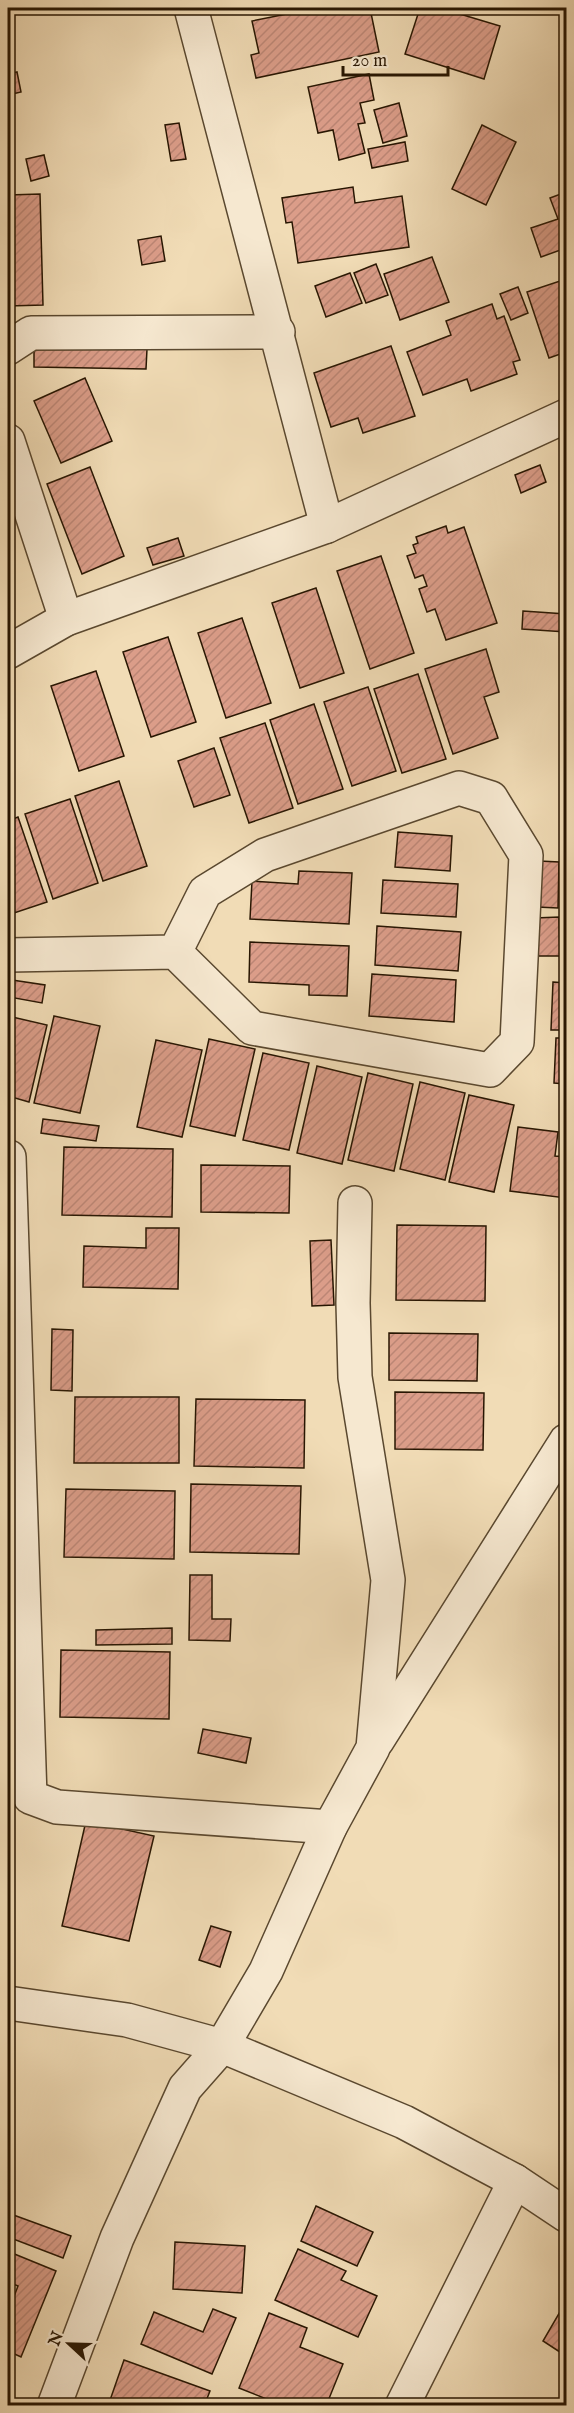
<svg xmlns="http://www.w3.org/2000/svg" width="574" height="2413" font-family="'IM FELL English',serif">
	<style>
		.building { fill: url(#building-hatch); stroke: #281602; stroke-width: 1.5 }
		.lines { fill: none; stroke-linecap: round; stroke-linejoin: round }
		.minor-casing { stroke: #5a482f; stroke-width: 36 }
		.tertiary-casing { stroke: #5a482f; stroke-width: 36 }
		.minor { stroke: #f6e8d0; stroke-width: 33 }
		.tertiary { stroke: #f6e8d0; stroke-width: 33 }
	</style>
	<defs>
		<pattern id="building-hatch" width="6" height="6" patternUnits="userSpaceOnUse" patternTransform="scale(1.5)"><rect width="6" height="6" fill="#db9d89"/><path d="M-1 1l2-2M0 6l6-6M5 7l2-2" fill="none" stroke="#bc8675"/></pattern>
	</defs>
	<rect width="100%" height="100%" fill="#f1dcb6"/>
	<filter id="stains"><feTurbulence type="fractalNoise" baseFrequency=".00333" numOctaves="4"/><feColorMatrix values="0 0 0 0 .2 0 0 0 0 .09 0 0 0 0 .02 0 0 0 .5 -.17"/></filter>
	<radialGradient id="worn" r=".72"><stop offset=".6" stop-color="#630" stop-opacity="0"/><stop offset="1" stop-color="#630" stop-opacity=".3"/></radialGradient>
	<g class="building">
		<path d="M317,8H341L342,13L370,8L379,52L256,78L251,55L259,53L252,21Z"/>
		<path d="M420,8H440L500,26L484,79L405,54Z"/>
		<path d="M17,72L21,92L8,95V74Z"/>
		<path d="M369,74L374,100L360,103L365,123L358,124L365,153L339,160L333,130L318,133L308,87Z"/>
		<path d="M399,103L407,136L383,143L374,110Z"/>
		<path d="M179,123L186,159L171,161L165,125Z"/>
		<path d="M482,125L516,142L486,205L452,189Z"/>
		<path d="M405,142L408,161L372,168L368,149Z"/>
		<path d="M44,155L49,176L31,181L26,159Z"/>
		<path d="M353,187L355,203L402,196L409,247L298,263L292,222L286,223L282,198Z"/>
		<path d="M566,192V248L541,257L531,228L558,219L550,198Z"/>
		<path d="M40,194L43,305L8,306V195Z"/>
		<path d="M161,236L165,261L142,265L138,240Z"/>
		<path d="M432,257L449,302L400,320L384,274Z"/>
		<path d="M376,264L388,295L366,303L354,273Z"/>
		<path d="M350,273L362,303L326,317L315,286Z"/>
		<path d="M566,279V352L549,358L527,292Z"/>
		<path d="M518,287L528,313L511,320L500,294Z"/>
		<path d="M492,304L497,319L504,316L520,360L513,362L517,374L471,391L467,379L423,395L407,352L451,335L446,321Z"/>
		<path d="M391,346L415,416L363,433L358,418L331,427L314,373Z"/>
		<path d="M34,347L147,349L146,369L34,367Z"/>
		<path d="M85,378L112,441L61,463L34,401Z"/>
		<path d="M540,465L546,482L521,493L515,475Z"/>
		<path d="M90,467L124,556L82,574L47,484Z"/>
		<path d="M446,526L448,533L464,527L497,623L446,640L435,609L427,612L419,589L427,586L423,575L415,578L407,556L416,553L413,545L418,543L416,537Z"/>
		<path d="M178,538L184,556L153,565L147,548Z"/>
		<path d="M381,556L414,653L370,669L337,571Z"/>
		<path d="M316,588L344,673L300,688L272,603Z"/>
		<path d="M523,611L566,614V632L522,629Z"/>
		<path d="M242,618L271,703L226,718L198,633Z"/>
		<path d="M168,637L196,722L151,737L123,652Z"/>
		<path d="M486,649L499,692L484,697L498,738L453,754L425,669Z"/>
		<path d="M96,671L124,756L79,771L51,686Z"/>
		<path d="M418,674L446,759L402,773L374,689Z"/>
		<path d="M368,687L396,771L352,786L324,702Z"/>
		<path d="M314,704L343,789L298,804L270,720Z"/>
		<path d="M265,723L293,808L249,823L220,738Z"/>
		<path d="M214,748L230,795L194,807L178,761Z"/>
		<path d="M119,781L147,866L103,881L75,796Z"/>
		<path d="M70,799L98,883L53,899L25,814Z"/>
		<path d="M18,817L47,902L8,915V821Z"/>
		<path d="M398,832L452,836L450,871L395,867Z"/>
		<path d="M539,861L559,862L558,908L537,907Z"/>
		<path d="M299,871L352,873L349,924L250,919L252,881L298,884Z"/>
		<path d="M383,880L458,884L456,917L381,913Z"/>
		<path d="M559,917L560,956H536L535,918Z"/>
		<path d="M377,926L461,932L458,971L375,965Z"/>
		<path d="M250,942L349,946L347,996L309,995V985L249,982Z"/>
		<path d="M372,974L456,980L454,1022L369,1016Z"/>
		<path d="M12,980L45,985L42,1003L9,997Z"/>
		<path d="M553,982L566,983V1030H551Z"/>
		<path d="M8,1016L47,1025L29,1102L8,1096Z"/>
		<path d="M54,1016L100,1026L80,1113L34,1103Z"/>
		<path d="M556,1038H566V1084L554,1083Z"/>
		<path d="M209,1039L255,1049L235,1136L190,1126Z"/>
		<path d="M156,1040L202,1050L182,1137L137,1127Z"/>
		<path d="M263,1053L309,1063L289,1150L243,1140Z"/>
		<path d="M317,1066L362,1077L342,1164L297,1153Z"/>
		<path d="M368,1073L413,1084L394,1171L348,1160Z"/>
		<path d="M420,1082L465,1093L445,1180L400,1169Z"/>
		<path d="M469,1095L514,1105L494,1192L449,1182Z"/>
		<path d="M43,1119L99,1126L96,1141L41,1133Z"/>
		<path d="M518,1127L558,1132L555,1156L566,1157L564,1175L566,1198L510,1191Z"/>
		<path d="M64,1147L173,1149L172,1217L62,1215Z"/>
		<path d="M201,1165L290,1166L289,1213L201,1212Z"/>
		<path d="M397,1225L486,1226L485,1301L396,1300Z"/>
		<path d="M146,1228H179L178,1289L83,1287L84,1246L146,1248Z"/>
		<path d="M331,1240L334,1305L312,1306L310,1241Z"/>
		<path d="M52,1329L73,1330L72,1391L51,1390Z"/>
		<path d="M389,1333L478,1334L477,1381L389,1380Z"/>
		<path d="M395,1392L484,1393L483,1450L395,1449Z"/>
		<path d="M75,1397H179V1463H74Z"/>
		<path d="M196,1399L305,1400L304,1468L194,1466Z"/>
		<path d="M191,1484L301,1486L299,1554L190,1552Z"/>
		<path d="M66,1489L175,1491L174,1559L64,1557Z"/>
		<path d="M190,1575H212V1619H231L230,1641L189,1640Z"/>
		<path d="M172,1628V1644L96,1645V1630Z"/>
		<path d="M61,1650L170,1652L169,1719L60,1717Z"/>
		<path d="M203,1729L251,1738L246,1763L198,1753Z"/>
		<path d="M86,1821L154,1836L129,1941L62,1926Z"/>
		<path d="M211,1926L231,1932L220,1967L199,1960Z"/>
		<path d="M316,2206L373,2232L357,2266L301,2241Z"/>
		<path d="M8,2213L71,2236L63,2258L8,2237Z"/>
		<path d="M175,2242L245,2246L242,2293L173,2289Z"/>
		<path d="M298,2249L346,2271L341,2280L377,2296L358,2337L275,2300Z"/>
		<path d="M12,2253L56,2271L21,2357L8,2351V2338L12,2326L8,2324V2312L18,2286L8,2282V2265Z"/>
		<path d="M213,2309L236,2318L212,2374L141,2344L154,2312L203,2332Z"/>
		<path d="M561,2310L566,2313V2356L543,2341Z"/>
		<path d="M269,2313L307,2328L300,2347L343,2364L326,2406H284L239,2388Z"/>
		<path d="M124,2360L210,2391L204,2406H108Z"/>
	</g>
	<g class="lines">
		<defs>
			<g id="minor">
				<path d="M191,8L327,526"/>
				<path d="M8,348L31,333L278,332"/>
				<path d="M8,441L66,619"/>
				<path d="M8,652L66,619L327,526L566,416"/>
				<path d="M8,955L175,952L252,1028L490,1070L517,1042L526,855L491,798L459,788L265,855L205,892L175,952"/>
				<path d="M9,1157L30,1797L57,1807L330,1827"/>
				<path d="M377,1741L566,1441"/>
				<path d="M54,2406L117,2238L185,2088L222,2046L266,1971L330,1827L373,1748L388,1580L355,1377L353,1303L355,1203"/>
				<path d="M402,2406L515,2181"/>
			</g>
			<path id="tertiary" d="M8,2003L127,2020L222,2046L404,2122L515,2181L566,2215"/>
		</defs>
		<use href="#minor" class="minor-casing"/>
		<use href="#tertiary" class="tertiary-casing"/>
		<use href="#minor" class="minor"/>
		<use href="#tertiary" class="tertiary"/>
	</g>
	<rect width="574" height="2413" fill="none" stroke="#f1dcb6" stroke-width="30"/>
	<rect x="9" y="9" width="556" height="2395" fill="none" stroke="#281602" stroke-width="3"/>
	<rect x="15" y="15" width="544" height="2383" fill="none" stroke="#281602" stroke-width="1.5"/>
	<g transform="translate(69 2344) rotate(292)" stroke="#f6e8d0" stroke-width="4.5" paint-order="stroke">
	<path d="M0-4.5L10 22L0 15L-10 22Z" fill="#281602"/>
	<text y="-9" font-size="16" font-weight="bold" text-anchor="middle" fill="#281602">N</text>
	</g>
	<path d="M343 66v9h105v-9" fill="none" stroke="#281602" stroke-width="3"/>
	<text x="352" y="66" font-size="18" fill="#281602" stroke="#f6e8d0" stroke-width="4.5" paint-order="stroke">20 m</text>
	<rect width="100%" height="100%" filter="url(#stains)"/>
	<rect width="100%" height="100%" fill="url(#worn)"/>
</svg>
